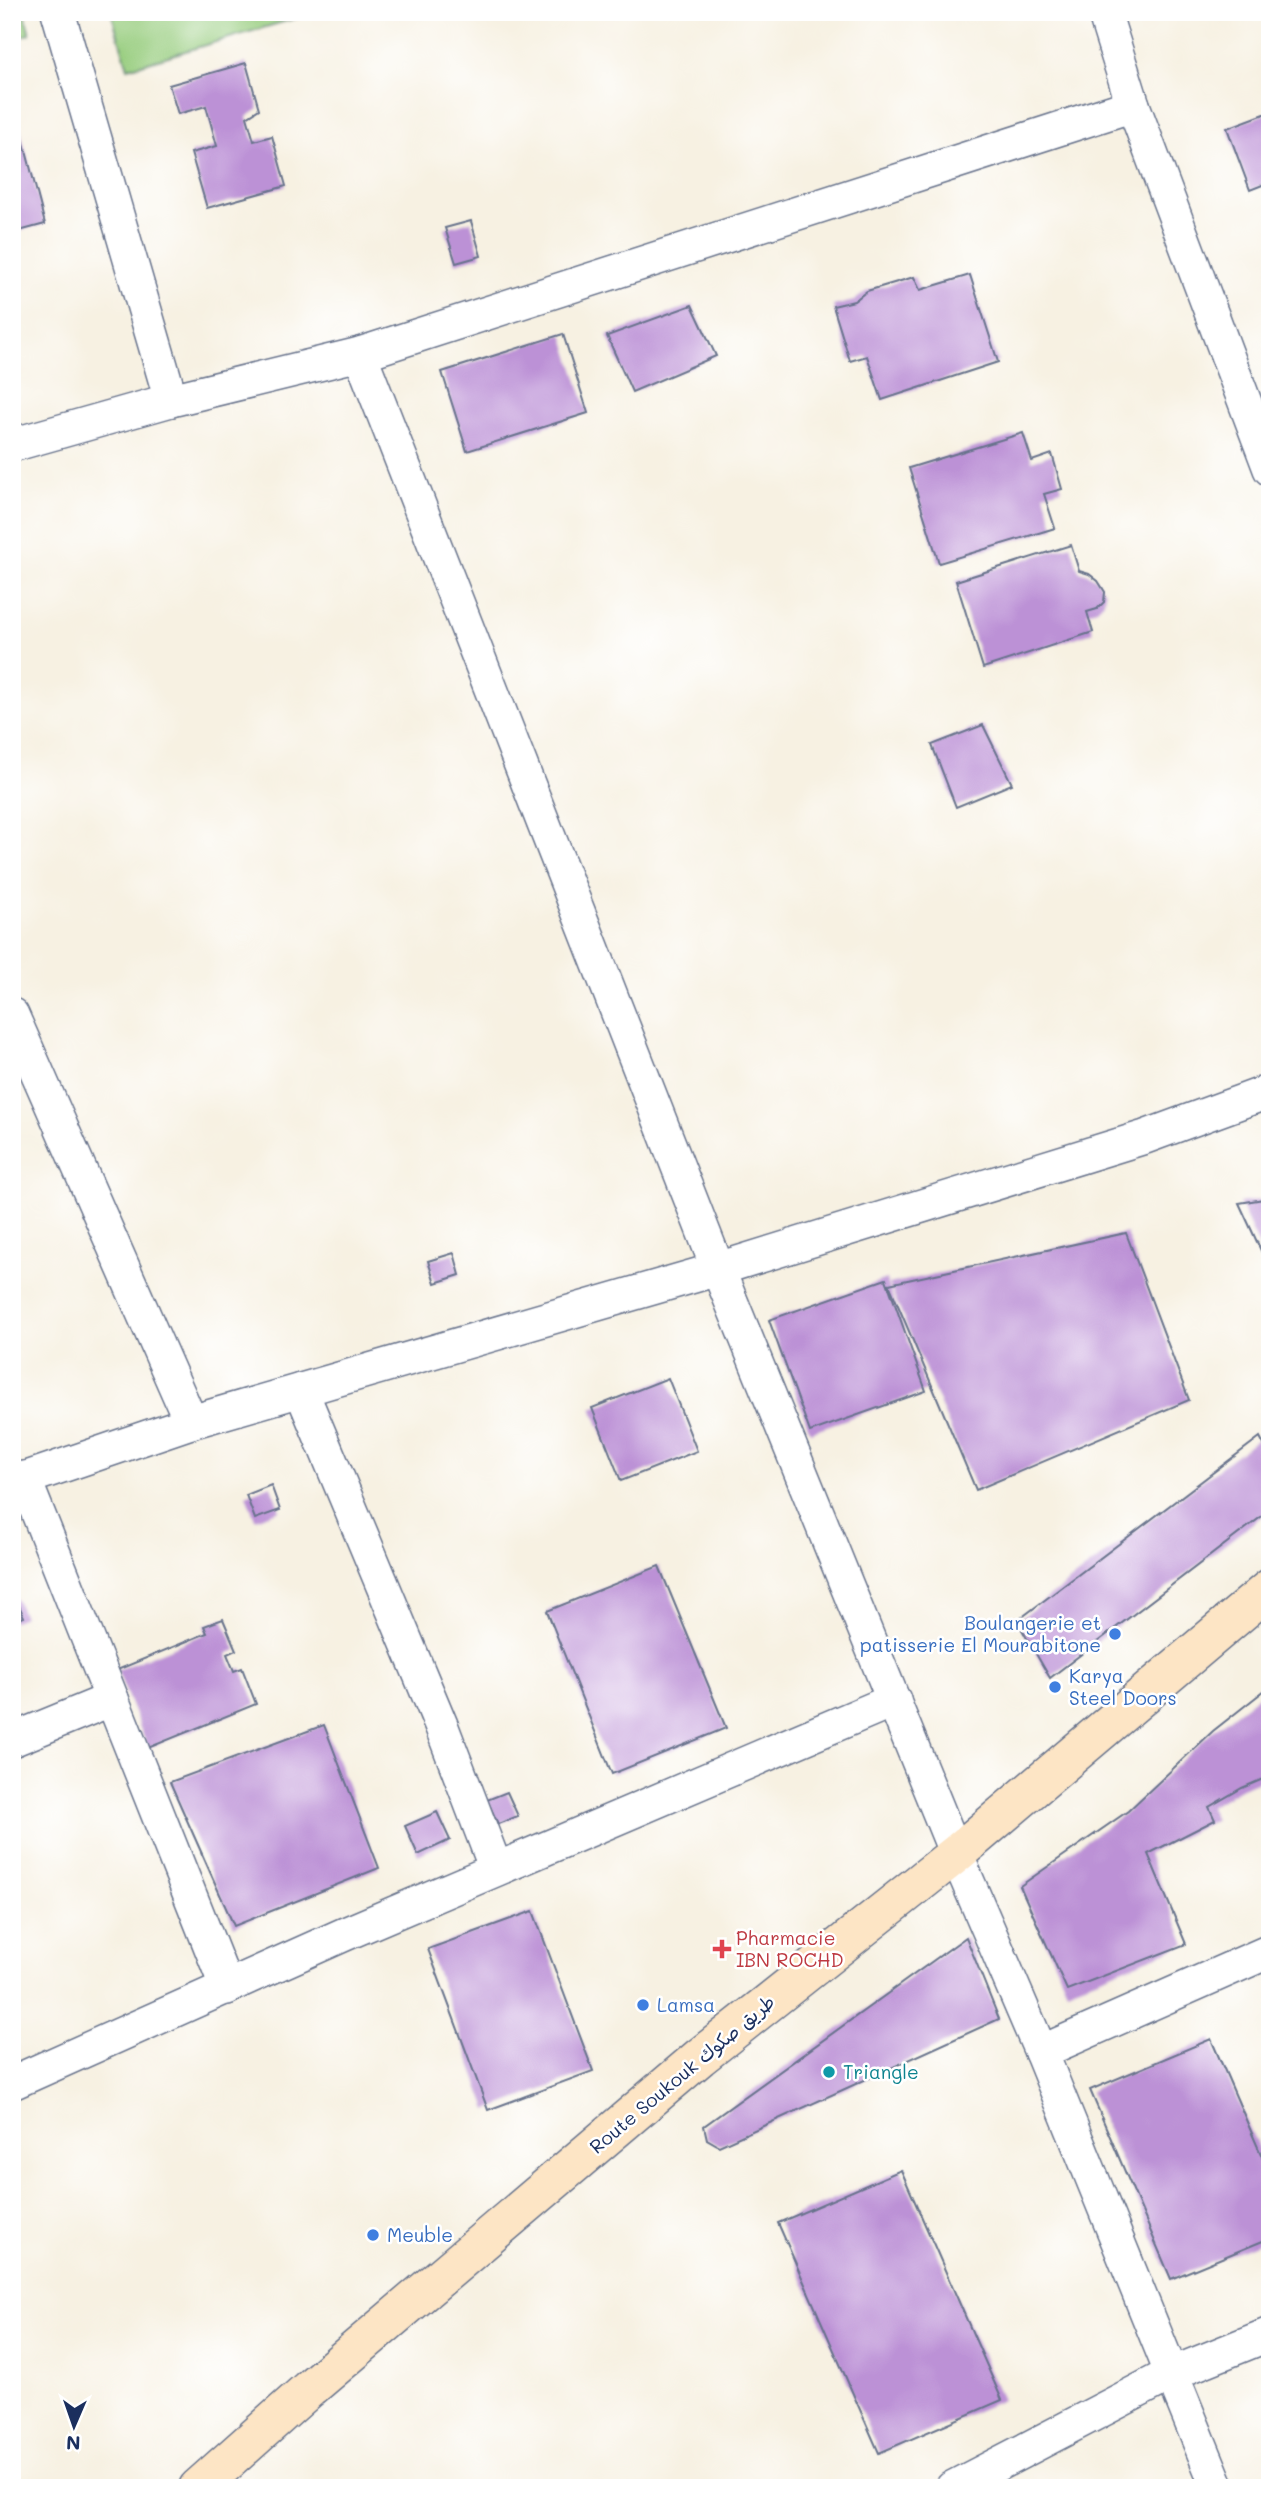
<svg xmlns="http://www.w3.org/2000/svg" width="1282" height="2500" font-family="Mali,'Playpen Sans Arabic',sans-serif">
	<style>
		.green { fill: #98cd7f; stroke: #5a7e6e; stroke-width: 2 }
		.building { fill: #bc91d6 }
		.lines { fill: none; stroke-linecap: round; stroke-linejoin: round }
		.street-casing { stroke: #68738c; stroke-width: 36 }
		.secondary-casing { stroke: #68738c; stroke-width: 41 }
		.street { stroke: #fff; stroke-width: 33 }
		.secondary { stroke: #fde5c5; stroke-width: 38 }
		.shop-dot { fill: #3f7fe0; stroke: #fff; stroke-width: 2.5 }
		.health-dot { fill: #e0444e; stroke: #fff; stroke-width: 2.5 }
		.culture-dot { fill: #0f9aa8; stroke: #fff; stroke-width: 2.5 }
		.labels { text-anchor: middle; stroke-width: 5; stroke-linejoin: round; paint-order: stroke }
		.shop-label { font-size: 19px; fill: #366cbe; stroke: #fff; text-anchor: start }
		.health-label { font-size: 19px; fill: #be3a42; stroke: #fff; text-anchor: start }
		.culture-label { font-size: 19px; fill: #0d838f; stroke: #fff; text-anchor: start }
		.street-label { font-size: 19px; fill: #1b2f5e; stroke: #fff }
	</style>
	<rect width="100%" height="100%" fill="#fff"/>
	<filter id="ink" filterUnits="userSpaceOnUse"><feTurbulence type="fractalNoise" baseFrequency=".0143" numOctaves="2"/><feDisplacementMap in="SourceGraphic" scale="14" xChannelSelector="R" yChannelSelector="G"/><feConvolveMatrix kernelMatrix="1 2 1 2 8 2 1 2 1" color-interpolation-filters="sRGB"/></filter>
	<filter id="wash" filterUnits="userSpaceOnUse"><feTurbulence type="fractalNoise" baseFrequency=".00686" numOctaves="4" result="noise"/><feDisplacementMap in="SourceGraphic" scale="28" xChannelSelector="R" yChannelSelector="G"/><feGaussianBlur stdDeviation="1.57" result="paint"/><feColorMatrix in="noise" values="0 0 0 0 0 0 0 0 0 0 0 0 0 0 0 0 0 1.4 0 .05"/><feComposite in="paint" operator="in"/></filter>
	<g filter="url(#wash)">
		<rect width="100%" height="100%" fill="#f7f1e2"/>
		<g class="green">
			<path d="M12,12H24L30,34L12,39Z"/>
			<path d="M111,12H317L128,68Z"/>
		</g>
		<g id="blocks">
			<g class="building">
				<path d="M246,63L259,109L247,117L254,141L272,136L286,186L207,208L191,153L217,146L206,106L178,114L169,85Z"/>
				<path d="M1270,112V182L1250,190L1227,128Z"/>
				<path d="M19,124L45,224L12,233V126Z"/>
				<path d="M471,221L481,256L456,263L445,228Z"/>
				<path d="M970,275L998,362L882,400L867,356L850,361L833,306L854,301L867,291L914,277L920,290Z"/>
				<path d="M692,305L716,356L632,392L607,336Z"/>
				<path d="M563,334L588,413L467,451L442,372Z"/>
				<path d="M1023,433L1032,461L1052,454L1062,489L1044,494L1055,528L939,563L909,468Z"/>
				<path d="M1071,545L1079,571L1089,574L1098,581L1105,592L1104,602L1097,609L1087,612L1093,632L983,668L956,581Z"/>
				<path d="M983,725L1012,784L956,807L932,745Z"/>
				<path d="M1270,1198V1270L1239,1203Z"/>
				<path d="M1126,1233L1189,1400L976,1490L889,1284Z"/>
				<path d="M454,1253L460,1275L435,1283L428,1261Z"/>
				<path d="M886,1279L926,1391L810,1432L769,1320Z"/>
				<path d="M668,1378L697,1451L621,1481L592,1408Z"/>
				<path d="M1260,1437L1270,1456V1510L1050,1678L1017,1621Z"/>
				<path d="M271,1485L280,1510L255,1519L246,1495Z"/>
				<path d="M659,1566L726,1728L612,1774L547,1611Z"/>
				<path d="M12,1589L24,1617L12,1622Z"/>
				<path d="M223,1619L236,1650L227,1654L234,1671L242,1668L256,1704L148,1748L117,1670L207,1633L204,1626Z"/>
				<path d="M1270,1686V1776L1242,1788L1209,1807L1215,1820L1148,1854L1186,1944L1067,1990L1020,1886L1128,1811L1213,1731Z"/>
				<path d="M324,1725L379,1868L234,1926L170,1782Z"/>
				<path d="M507,1792L518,1816L498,1824L487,1800Z"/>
				<path d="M437,1812L450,1840L418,1855L405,1826Z"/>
				<path d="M533,1911L593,2071L488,2110L428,1949Z"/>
				<path d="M966,1937L999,2019L719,2146L707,2139L704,2126Z"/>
				<path d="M1211,2039L1270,2175V2238L1171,2279L1090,2090Z"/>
				<path d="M901,2170L1002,2400L879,2453L778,2223Z"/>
			</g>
		</g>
	</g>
	<g filter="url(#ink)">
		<use href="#blocks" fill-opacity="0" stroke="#68738c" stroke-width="2"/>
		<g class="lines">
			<defs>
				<g id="street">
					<path d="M58,12L171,400"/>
					<path d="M1104,12L1133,105"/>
					<path d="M360,354L718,1269L956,1854L1041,2052L1218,2488"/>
					<path d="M12,445L171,400L360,354L1133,105L1270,469"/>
					<path d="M12,1015L191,1422"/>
					<path d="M301,1390L441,1725L496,1869"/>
					<path d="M24,1478L227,1988"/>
					<path d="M12,1483L191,1422L718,1269L1145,1137L1270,1091"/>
					<path d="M12,1740L112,1699"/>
					<path d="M1041,2052L1270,1951"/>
					<path d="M12,2083L345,1934L894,1700"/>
					<path d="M952,2488L1171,2374L1270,2334"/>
				</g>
				<path id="secondary" d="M198,2488L309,2389L700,2057L956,1854L1270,1588"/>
			</defs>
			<use href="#street" class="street-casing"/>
			<use href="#secondary" class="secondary-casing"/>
			<use href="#street" class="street"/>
			<use href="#secondary" class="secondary"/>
		</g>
	</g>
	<g class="shop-dot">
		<circle cx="1115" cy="1634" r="7"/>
		<circle cx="1055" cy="1687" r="7"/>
		<circle cx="643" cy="2005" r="7"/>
		<circle cx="373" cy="2235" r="7"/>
	</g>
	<path class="health-dot" d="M718.5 1938.5h7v7h7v7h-7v7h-7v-7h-7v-7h7z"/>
	<circle class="culture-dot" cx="829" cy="2072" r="7"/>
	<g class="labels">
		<g class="shop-label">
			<text x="1101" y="1630" text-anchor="end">Boulangerie et<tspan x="1101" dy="22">patisserie El Mourabitone</tspan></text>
			<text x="1069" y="1683">Karya<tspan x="1069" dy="22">Steel Doors</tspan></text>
			<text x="657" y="2012">Lamsa</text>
			<text x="387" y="2242">Meuble</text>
		</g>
		<g class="health-label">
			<text x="736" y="1945">Pharmacie<tspan x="736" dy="22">IBN ROCHD</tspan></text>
		</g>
		<g class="culture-label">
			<text x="843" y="2079">Triangle</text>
		</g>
		<g class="street-label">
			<text transform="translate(682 2074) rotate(-40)" y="7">Route Soukouk طريق صكوك</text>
		</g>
	</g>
	<rect width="1282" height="2500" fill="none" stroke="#fff" stroke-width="42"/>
	<g transform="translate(74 2426) rotate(182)" stroke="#ffffff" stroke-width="5" paint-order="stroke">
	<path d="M0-5L12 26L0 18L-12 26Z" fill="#1b2f5e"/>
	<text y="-10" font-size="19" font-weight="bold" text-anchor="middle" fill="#1b2f5e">N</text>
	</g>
</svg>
